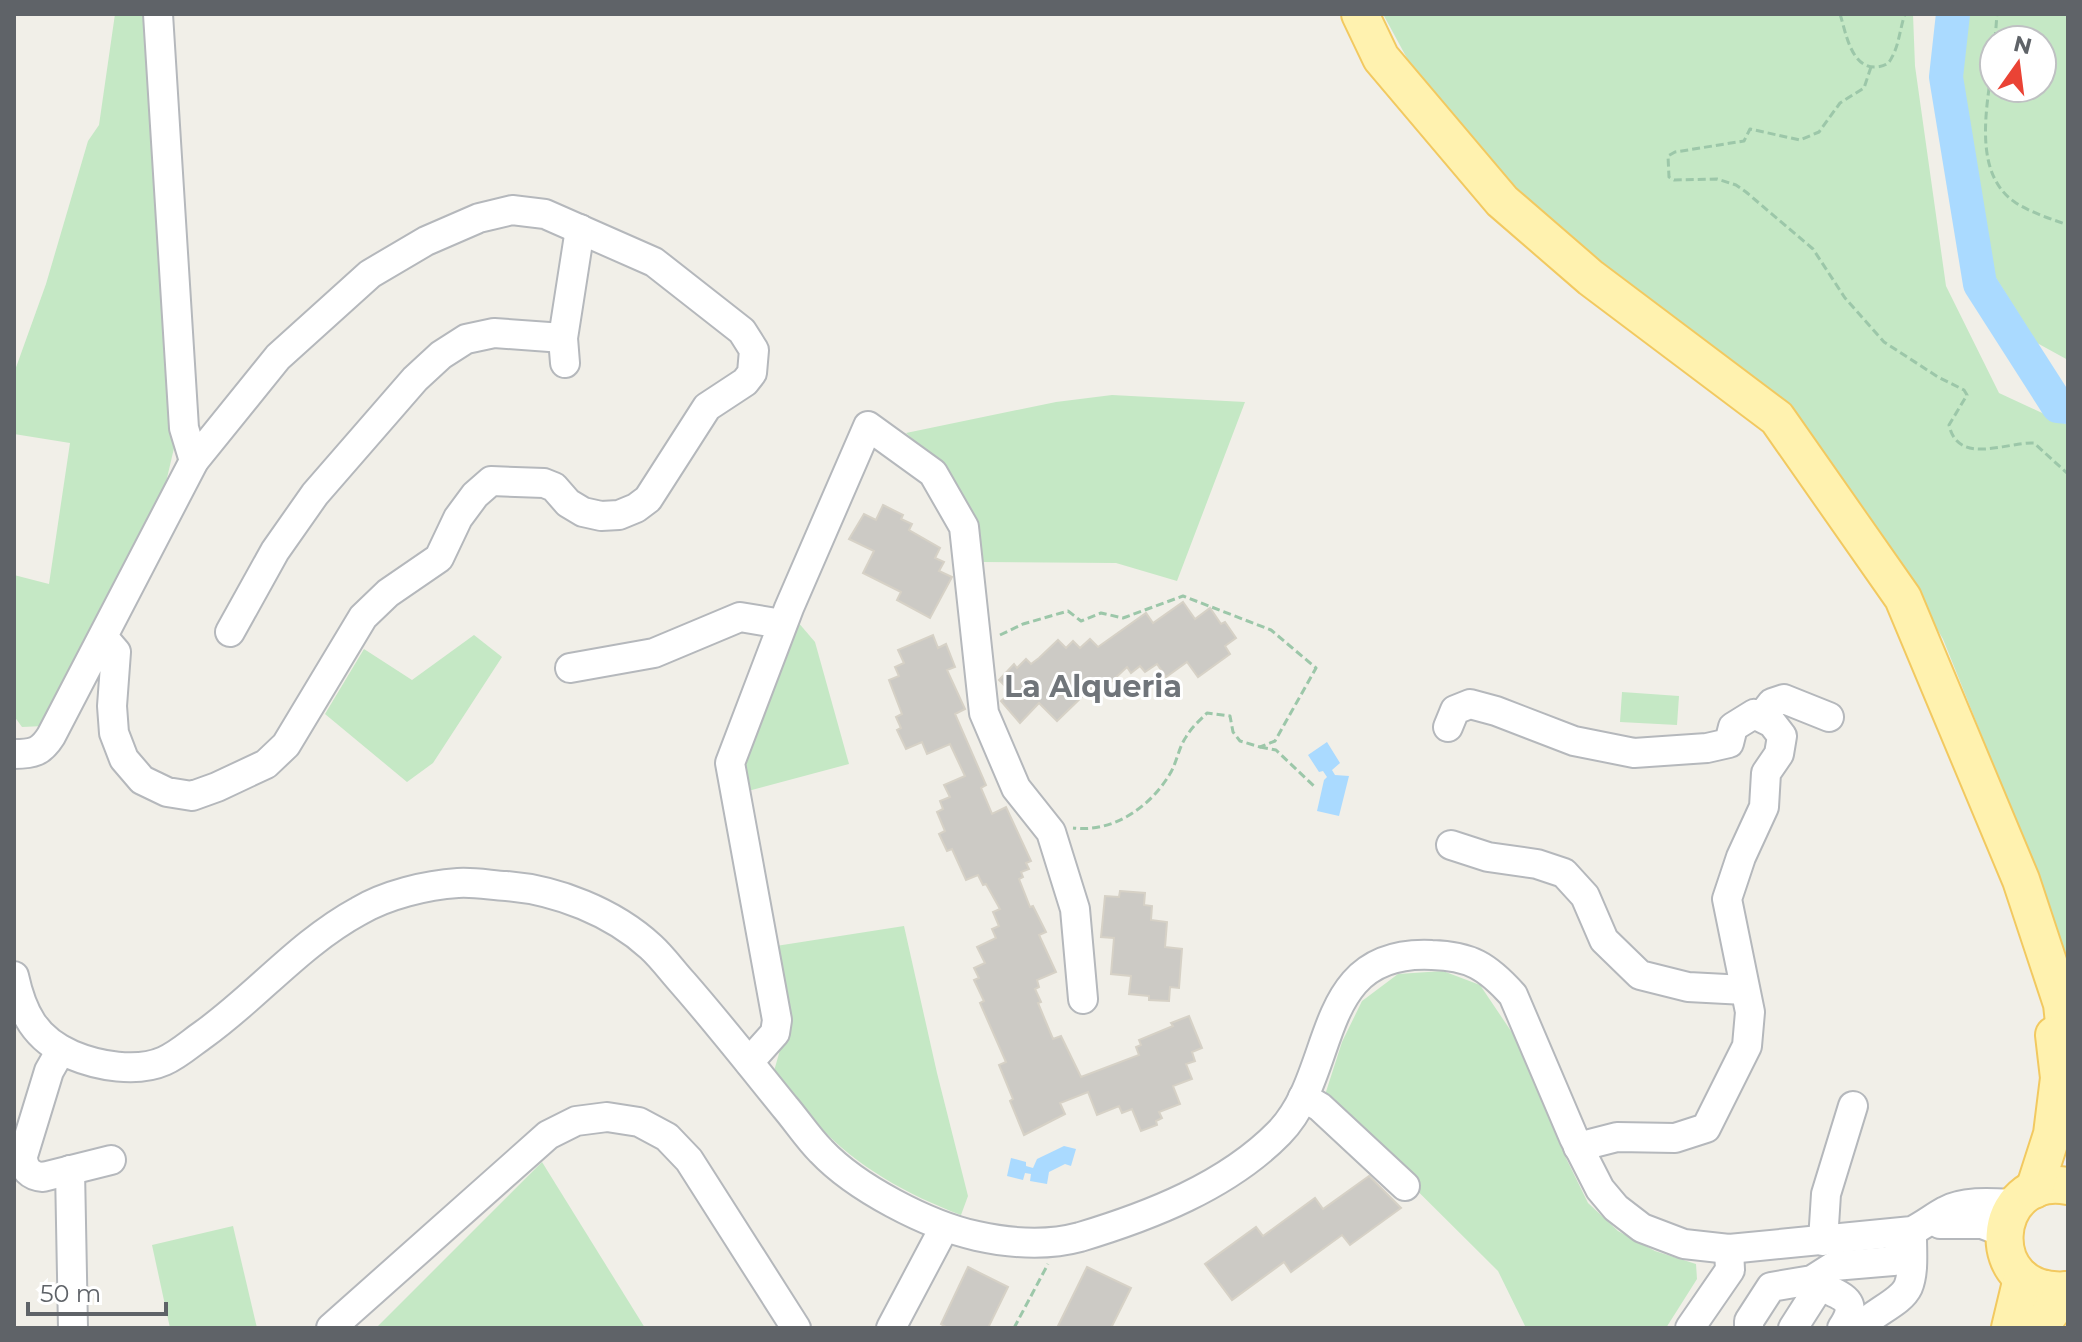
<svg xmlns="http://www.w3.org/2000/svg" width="2082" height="1342" font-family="Montserrat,sans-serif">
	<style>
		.green { fill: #c5e8c5; fill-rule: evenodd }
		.water { fill: #aadaff }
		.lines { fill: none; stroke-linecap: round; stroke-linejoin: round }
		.river { stroke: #aadaff; stroke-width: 34 }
		.building { fill: #cccac5; stroke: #d6d1c6; stroke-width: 2 }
		.minor-casing { stroke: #b5b8bc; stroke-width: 32 }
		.major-casing { stroke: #f2c960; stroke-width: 40 }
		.path { stroke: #9cc7a9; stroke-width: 3; stroke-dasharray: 8 4; stroke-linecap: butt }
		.minor { stroke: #fff; stroke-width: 28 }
		.major { stroke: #fff2af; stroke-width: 36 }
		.labels { text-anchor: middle; stroke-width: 6; stroke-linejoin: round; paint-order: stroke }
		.neighbourhood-label { font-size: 30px; font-weight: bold; fill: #70757a; stroke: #fff }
	</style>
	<rect width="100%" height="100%" fill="#f1efe8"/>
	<g class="green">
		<path d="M115,14H152L178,431L160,508L44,726L22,727L14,716V575L49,584L70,443L14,434V373L46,284L88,141L99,125Z"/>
		<path d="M1383,14H1913L1915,66L1946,286L1999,393L2068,425V1009L2064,975L2008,801L1943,639L1869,515L1788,406L1659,309L1510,189L1415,73Z"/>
		<path d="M1964,14H2068V360L2037,343L1989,267L1960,83ZM2042,40V88H1994V40Z"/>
		<path d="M1112,395L1245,402L1177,581L1116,563L982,562L969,508L943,469L906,433L1056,402Z"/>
		<path d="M797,621L815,642L849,764L748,791L742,771L744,755Z"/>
		<path d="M474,635L502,657L433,763L407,782L325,714L364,649L412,680Z"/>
		<path d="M1622,692L1679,696L1677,725L1620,722Z"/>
		<path d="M904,926L937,1073L968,1196L961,1215C908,1195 857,1167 818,1125C802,1108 789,1089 774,1071L788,1022L776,946Z"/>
		<path d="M1443,971L1480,985L1515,1037L1566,1158L1588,1203L1618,1231L1655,1251L1696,1264L1697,1279L1666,1328H1526L1498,1271L1324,1098L1342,1042L1362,1001L1398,974Z"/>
		<path d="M542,1162L645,1328H376Z"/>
		<path d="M233,1226L257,1328H170L152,1245Z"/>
	</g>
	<g class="water">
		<path d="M1327,742L1340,763L1332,770L1335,775L1349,776L1339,816L1317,811L1324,780L1327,777L1323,771L1319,772L1308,755Z"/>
		<path d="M1064,1146L1076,1149L1071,1166L1065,1164L1049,1172L1047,1184L1030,1181L1031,1174L1025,1173L1023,1180L1007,1176L1011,1158L1026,1162V1166L1033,1168L1037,1159Z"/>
	</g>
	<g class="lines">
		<path class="river" d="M1953,14L1946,77L1980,284L2058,406L2068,407"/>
	</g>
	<g class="building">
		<path d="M883,505L903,515L901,519L912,524L909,530L940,548L935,558L944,562L939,571L952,577L930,618L897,600L901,592L863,573L874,551L849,539L864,514L876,520Z"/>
		<path d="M1183,602L1195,619L1210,608L1221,624L1225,622L1236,638L1225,646L1230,654L1198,677L1187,662L1166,677L1157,664L1145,672L1140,666L1131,673L1127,667L1094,698L1088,691L1057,721L1039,703L1020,723L1001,701L1011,692L999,680L1014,664L1017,668L1026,659L1031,664L1039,658L1058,640L1066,648L1073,641L1080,648L1090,639L1098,647L1146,613L1153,623Z"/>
		<path d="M933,635L938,648L946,644L955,667L947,670L965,709L955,714L986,785L981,788L992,814L1006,807L1031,861L1026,863L1029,869L1021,872L1023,877L1019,879L1030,907L1033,906L1046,932L1039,935L1056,972L1037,980L1039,987L1035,989L1041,1002L1038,1003L1053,1039L1061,1036L1081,1077L1139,1055L1136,1047L1141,1045L1139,1040L1173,1026L1171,1023L1189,1016L1202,1048L1192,1052L1195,1061L1186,1064L1192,1079L1173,1086L1180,1104L1159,1112L1162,1118L1156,1121L1157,1125L1141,1131L1132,1109L1122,1113L1119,1106L1097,1115L1088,1092L1060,1103L1065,1114L1024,1135L1010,1101L1013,1099L999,1065L1006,1062L980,1003L984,1001L974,980L979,978L974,968L985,963L977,947L996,938L992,929L999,926L993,912L1000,909L986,884L983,885L978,875L966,880L952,849L947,851L939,834L945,831L937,812L943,809L940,801L950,797L944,785L965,776L950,744L927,754L922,742L906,749L897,730L901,728L896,717L902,714L889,680L899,676L895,667L904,663L898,650Z"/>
		<path d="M1120,891L1145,893L1144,905L1152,906L1151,920L1167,922L1165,947L1182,949L1179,988L1170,987L1169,1001L1149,1000V996L1129,994L1131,976L1111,974L1114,938L1101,937L1105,896L1119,897Z"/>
		<path d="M1369,1176L1401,1208L1350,1245L1342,1235L1291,1272L1284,1262L1232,1300L1205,1264L1256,1227L1263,1236L1315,1198L1323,1209Z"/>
		<path d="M968,1267L1008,1287L988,1328H948L941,1324Z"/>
		<path d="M1087,1267L1131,1288L1111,1328H1057Z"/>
	</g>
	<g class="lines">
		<defs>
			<g id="minor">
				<path d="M158,14L184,428L194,461"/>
				<path d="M565,363L563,338L580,229"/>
				<path d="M230,632L275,551L315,494L415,379L441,355L466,339L494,333L563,338"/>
				<path d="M570,668L654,653L740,617L782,624"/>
				<path d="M1761,717L1772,703L1784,699L1829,717"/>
				<path d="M1448,727L1455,710L1470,704L1496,711L1574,741L1634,753L1707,748L1729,743L1733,727L1754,714L1772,723L1782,736L1779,754L1766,773L1764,807L1741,857L1727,899L1750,1012L1747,1046L1706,1128L1675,1138L1617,1137L1578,1147"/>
				<path d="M14,754C33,754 41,752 51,736L194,461L278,357L370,274L426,241L479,218L512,210L545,214L654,262L742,331L754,350L752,373L745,382L707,407L648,499L636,508L619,515L601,516L583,512L568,503L554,487L544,483L491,481L475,495L458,518L439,558L388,593L363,617L286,745L266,764L217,787L192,796L167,792L142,780L124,759L114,733L112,706L116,652L104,638"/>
				<path d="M1451,845L1488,857L1537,864L1564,873L1585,896L1604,940L1640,975L1688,987L1745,990"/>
				<path d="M14,976C22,1013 35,1039 72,1055C98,1066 137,1073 164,1061C178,1055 191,1043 204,1034C257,996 300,943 359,911C386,895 426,885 458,883C474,882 490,885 506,886C557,890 613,912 651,947C663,958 672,971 683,983C718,1023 751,1065 785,1107C797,1121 808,1138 821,1151C856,1188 927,1225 977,1236C1009,1243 1047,1246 1080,1237C1150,1216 1227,1186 1279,1133C1339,1072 1312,949 1432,955C1470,956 1487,966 1513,995L1574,1138L1600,1189L1616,1208L1642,1228L1684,1244L1729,1249L1912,1231C1924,1225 1934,1217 1945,1211C1964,1200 1995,1203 2016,1204"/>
				<path d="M61,1050L49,1071L23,1156C23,1169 30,1176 43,1177L111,1160"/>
				<path d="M749,1062L775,1033L777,1020L730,763L789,608L868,426L933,473L964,527L984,713L1016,788L1051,832L1075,909L1083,999"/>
				<path d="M1303,1097L1320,1107L1405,1186"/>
				<path d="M70,1170L73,1328"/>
				<path d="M1940,1224H1982L2003,1232"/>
				<path d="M1823,1241L1826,1194L1853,1106"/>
				<path d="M331,1328L548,1135L576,1121L607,1117L639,1122L667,1137L689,1160L796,1328"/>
				<path d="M891,1328L944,1228"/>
				<path d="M1690,1328L1730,1270L1729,1249"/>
				<path d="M1749,1328V1321L1771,1287L1812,1280L1834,1266L1893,1261L1899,1255L1900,1233"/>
				<path d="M1793,1328L1816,1292L1824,1288C1848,1298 1858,1304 1842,1328"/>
				<path d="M1860,1328C1872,1312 1900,1304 1908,1287C1914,1273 1912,1252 1912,1237"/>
			</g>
			<g id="major">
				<path d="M1360,14L1381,58L1502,201L1591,278L1777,418L1903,598L2021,880L2062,1004L2068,1060"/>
				<path d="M2068,1186C1989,1171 1978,1298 2068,1290"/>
				<path d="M2034,1190L2052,1134L2059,1078L2054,1035"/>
				<path d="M2010,1328L2022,1278"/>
				<path d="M2039,1328L2067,1290"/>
			</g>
		</defs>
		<use href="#minor" class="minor-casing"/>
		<use href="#major" class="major-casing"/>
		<g class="path">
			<path d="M1840,14C1846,33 1851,69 1877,67C1885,66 1889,64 1892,57C1899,45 1900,28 1905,14"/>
			<path d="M1995,40L1997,14"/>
			<path d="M1994,52C1989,98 1969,172 2016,203C2032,213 2051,219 2068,225"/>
			<path d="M1871,67L1864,88L1840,103L1819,132L1800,140L1750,129L1744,141L1675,152L1668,156L1669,177L1674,180L1717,179L1736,185L1746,192L1813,249L1845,298L1884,342L1938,377L1964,390L1967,395L1949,425C1958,466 2006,442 2034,443L2068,474"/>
			<path d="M1000,635L1023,624L1068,611L1081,621L1101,613L1123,618L1183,596L1271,630L1316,668L1275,741L1260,747L1240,741L1233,732L1230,716L1207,713C1200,720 1191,728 1186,737C1179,747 1177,761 1171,772C1151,807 1113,833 1073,828"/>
			<path d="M1260,747L1276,750L1315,787"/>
			<path d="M1014,1328L1048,1264"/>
		</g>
		<use href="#minor" class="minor"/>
		<use href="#major" class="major"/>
	</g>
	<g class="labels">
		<g class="neighbourhood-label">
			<text x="1093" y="697">La Alqueria</text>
		</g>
	</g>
	<rect width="2082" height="1342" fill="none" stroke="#5f6368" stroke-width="32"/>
	<g transform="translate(2018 64) rotate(14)"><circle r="38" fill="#ffffff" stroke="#bfc1c3" stroke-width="2"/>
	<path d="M0-6L14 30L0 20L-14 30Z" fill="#ea4335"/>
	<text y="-12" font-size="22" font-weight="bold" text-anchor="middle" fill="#5f6368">N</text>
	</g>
	<path d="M28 1302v12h138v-12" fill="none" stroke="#5f6368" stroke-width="4"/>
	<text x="40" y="1302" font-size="24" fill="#5f6368" stroke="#ffffff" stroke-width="6" paint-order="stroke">50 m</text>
</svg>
